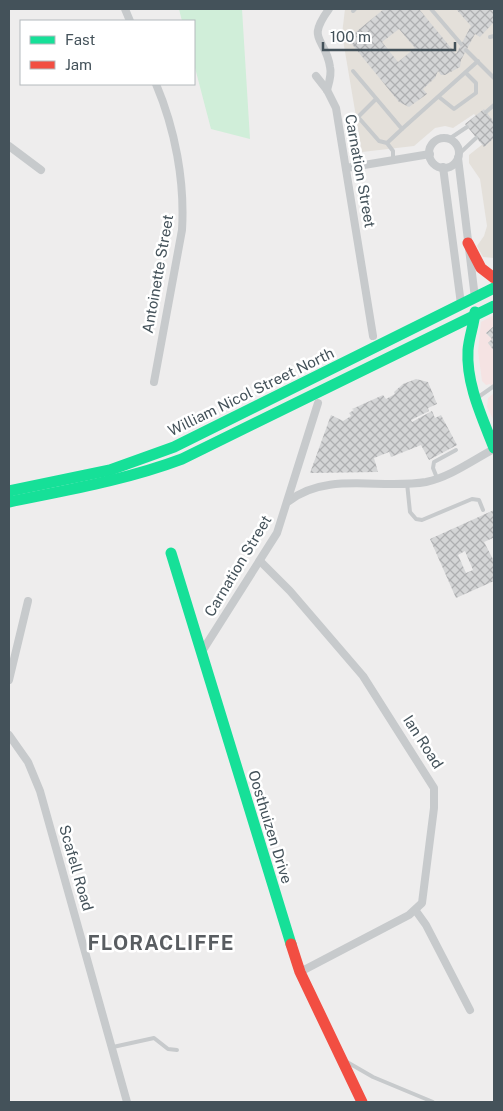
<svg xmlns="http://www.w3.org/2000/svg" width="503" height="1111" font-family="'Public Sans',sans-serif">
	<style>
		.commercial { fill: #e4e0da }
		.medical { fill: #f5e3e3 }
		.park { fill: #d0eed9 }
		.building { fill: url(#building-cross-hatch); fill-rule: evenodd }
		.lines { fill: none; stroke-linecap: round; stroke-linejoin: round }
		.lane { stroke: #c7cacc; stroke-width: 4 }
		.street { stroke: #c7cacc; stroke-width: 8 }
		.fast { stroke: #16e098; stroke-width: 11 }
		.jam { stroke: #f24e42; stroke-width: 11 }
		.labels { text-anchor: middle; stroke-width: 5; stroke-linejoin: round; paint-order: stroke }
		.street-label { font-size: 15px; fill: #44525a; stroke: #fff }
		.district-label { font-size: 20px; font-weight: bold; letter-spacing: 1px; fill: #595d61; stroke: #fff }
	</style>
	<defs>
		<pattern id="building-cross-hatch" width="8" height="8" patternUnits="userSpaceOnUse" patternTransform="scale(1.25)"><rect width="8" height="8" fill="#d4d5d6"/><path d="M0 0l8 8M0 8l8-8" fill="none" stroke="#aeafb1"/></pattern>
	</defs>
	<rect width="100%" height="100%" fill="#eeeded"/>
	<path class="commercial" d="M345,9H494V258L483,257L477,246L484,236L487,226L480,179L469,163V155L493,136L474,114L453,128L445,126L435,128L414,146L362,152L342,34Z"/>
	<g class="medical">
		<path d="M494,315V326L486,333L492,339L488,343L494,351V389L490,384L486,385L482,381L478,351L481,322Z"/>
		<path d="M494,393V421L487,407L488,398Z"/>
	</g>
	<path class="park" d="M179,9H242L250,139L211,129L194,64V21H182Z"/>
	<g class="building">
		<path d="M384,9H419L456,54L471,26L456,9H494V22L480,37L475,34L461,60L460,67L445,75H441L438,71L435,78L423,89L427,94L409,107L399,102L351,43L354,40L351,36ZM399,29L415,48L398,62L382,42Z"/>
		<path d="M484,109L494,122V138L484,147L465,124Z"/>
		<path d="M494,326V351L488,343L492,339L486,333Z"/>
		<path d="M416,379L428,382L437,404L428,408L429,411L411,420L412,422L432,411L435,418L441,415L457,445L429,460L421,445L391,457L389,452L374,458L378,472L310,473L331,415L343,421L351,416L349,413L354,410L352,409L383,395L386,399L395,394L394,392L403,384Z"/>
		<path d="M494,510V541L493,538L484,542L494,561V581L456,598L430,539ZM465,551L473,570L466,573L458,555Z"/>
	</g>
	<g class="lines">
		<g class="lane">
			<path d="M431,9L461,44"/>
			<path d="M353,11L355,9"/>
			<path d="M490,37L494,36"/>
			<path d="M466,50L494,78"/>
			<path d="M353,71L402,129L387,143L393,151V161"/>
			<path d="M439,97L454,109L476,93V83L466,73"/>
			<path d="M376,99L358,117L379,141L387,143"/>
			<path d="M486,112L494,105"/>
			<path d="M402,129L478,61"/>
			<path d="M449,139L467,127"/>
			<path d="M459,154L476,138"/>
			<path d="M477,398L494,386"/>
			<path d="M437,478L433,468L434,462L456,450"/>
			<path d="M407,483L410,512L416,519L422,520L472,499L479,500L483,510"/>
			<path d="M113,1047L154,1038L168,1049L177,1050"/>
			<path d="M347,1062L373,1077L433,1102"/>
		</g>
		<g class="street">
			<path d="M125,9L130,21"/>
			<path d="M316,76L327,90L336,108L373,336"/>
			<path d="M327,90C329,83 332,74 330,67C326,37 305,42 329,9"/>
			<circle cx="444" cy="153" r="15"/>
			<path d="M9,146L41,170"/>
			<path d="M458,158L475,298"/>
			<path d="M443,167L461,304"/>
			<path d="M346,168L430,154"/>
			<path d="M154,382L182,230C185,181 175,129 156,84"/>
			<path d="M289,501C328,471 380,490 426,482C450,477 473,460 494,449"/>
			<path d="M260,561L290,591L363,676L434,788V808L422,903L409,915L300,972"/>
			<path d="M201,653L277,533L318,403"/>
			<path d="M9,680L28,601"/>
			<path d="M9,735L28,762L40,791L127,1102"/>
			<path d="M416,911L426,925L470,1010"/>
		</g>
		<g class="fast">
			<path d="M475,312C474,325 469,337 468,350C466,384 482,417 494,448"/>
			<path d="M9,491L110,470L174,447L494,288"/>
			<path d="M9,502C67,490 126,480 182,459L494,306"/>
			<path d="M171,553L291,944"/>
		</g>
		<g class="jam">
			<path d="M468,243L481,268L494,278"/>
			<path d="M291,944L300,972L362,1102"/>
		</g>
	</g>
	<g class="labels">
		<g class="street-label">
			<text transform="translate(360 171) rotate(80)" y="5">Carnation Street</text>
			<text transform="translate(158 274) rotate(-80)" y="5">Antoinette Street</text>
			<text transform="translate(251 392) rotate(-26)" y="5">William Nicol Street North</text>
			<text transform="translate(238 566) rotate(-59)" y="5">Carnation Street</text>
			<text transform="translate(423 742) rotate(57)" y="5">Ian Road</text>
			<text transform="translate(270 827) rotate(73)" y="5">Oosthuizen Drive</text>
			<text transform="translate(76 868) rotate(74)" y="5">Scafell Road</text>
		</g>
		<g class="district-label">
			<text x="161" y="950">FLORACLIFFE</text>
		</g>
	</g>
	<rect width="503" height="1111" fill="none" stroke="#44525a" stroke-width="20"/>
	<rect x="20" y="20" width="175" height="65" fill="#ffffff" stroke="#b4babd"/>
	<rect x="30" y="36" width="25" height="8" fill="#16e098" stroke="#b4babd"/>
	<text x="65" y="45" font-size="15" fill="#44525a">Fast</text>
	<rect x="30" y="61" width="25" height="8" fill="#f24e42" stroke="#b4babd"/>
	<text x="65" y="70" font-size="15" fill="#44525a">Jam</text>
	<path d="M323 42v8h132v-8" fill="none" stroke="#44525a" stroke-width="2.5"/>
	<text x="330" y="42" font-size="15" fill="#44525a" stroke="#ffffff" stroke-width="4" paint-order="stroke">100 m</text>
</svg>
